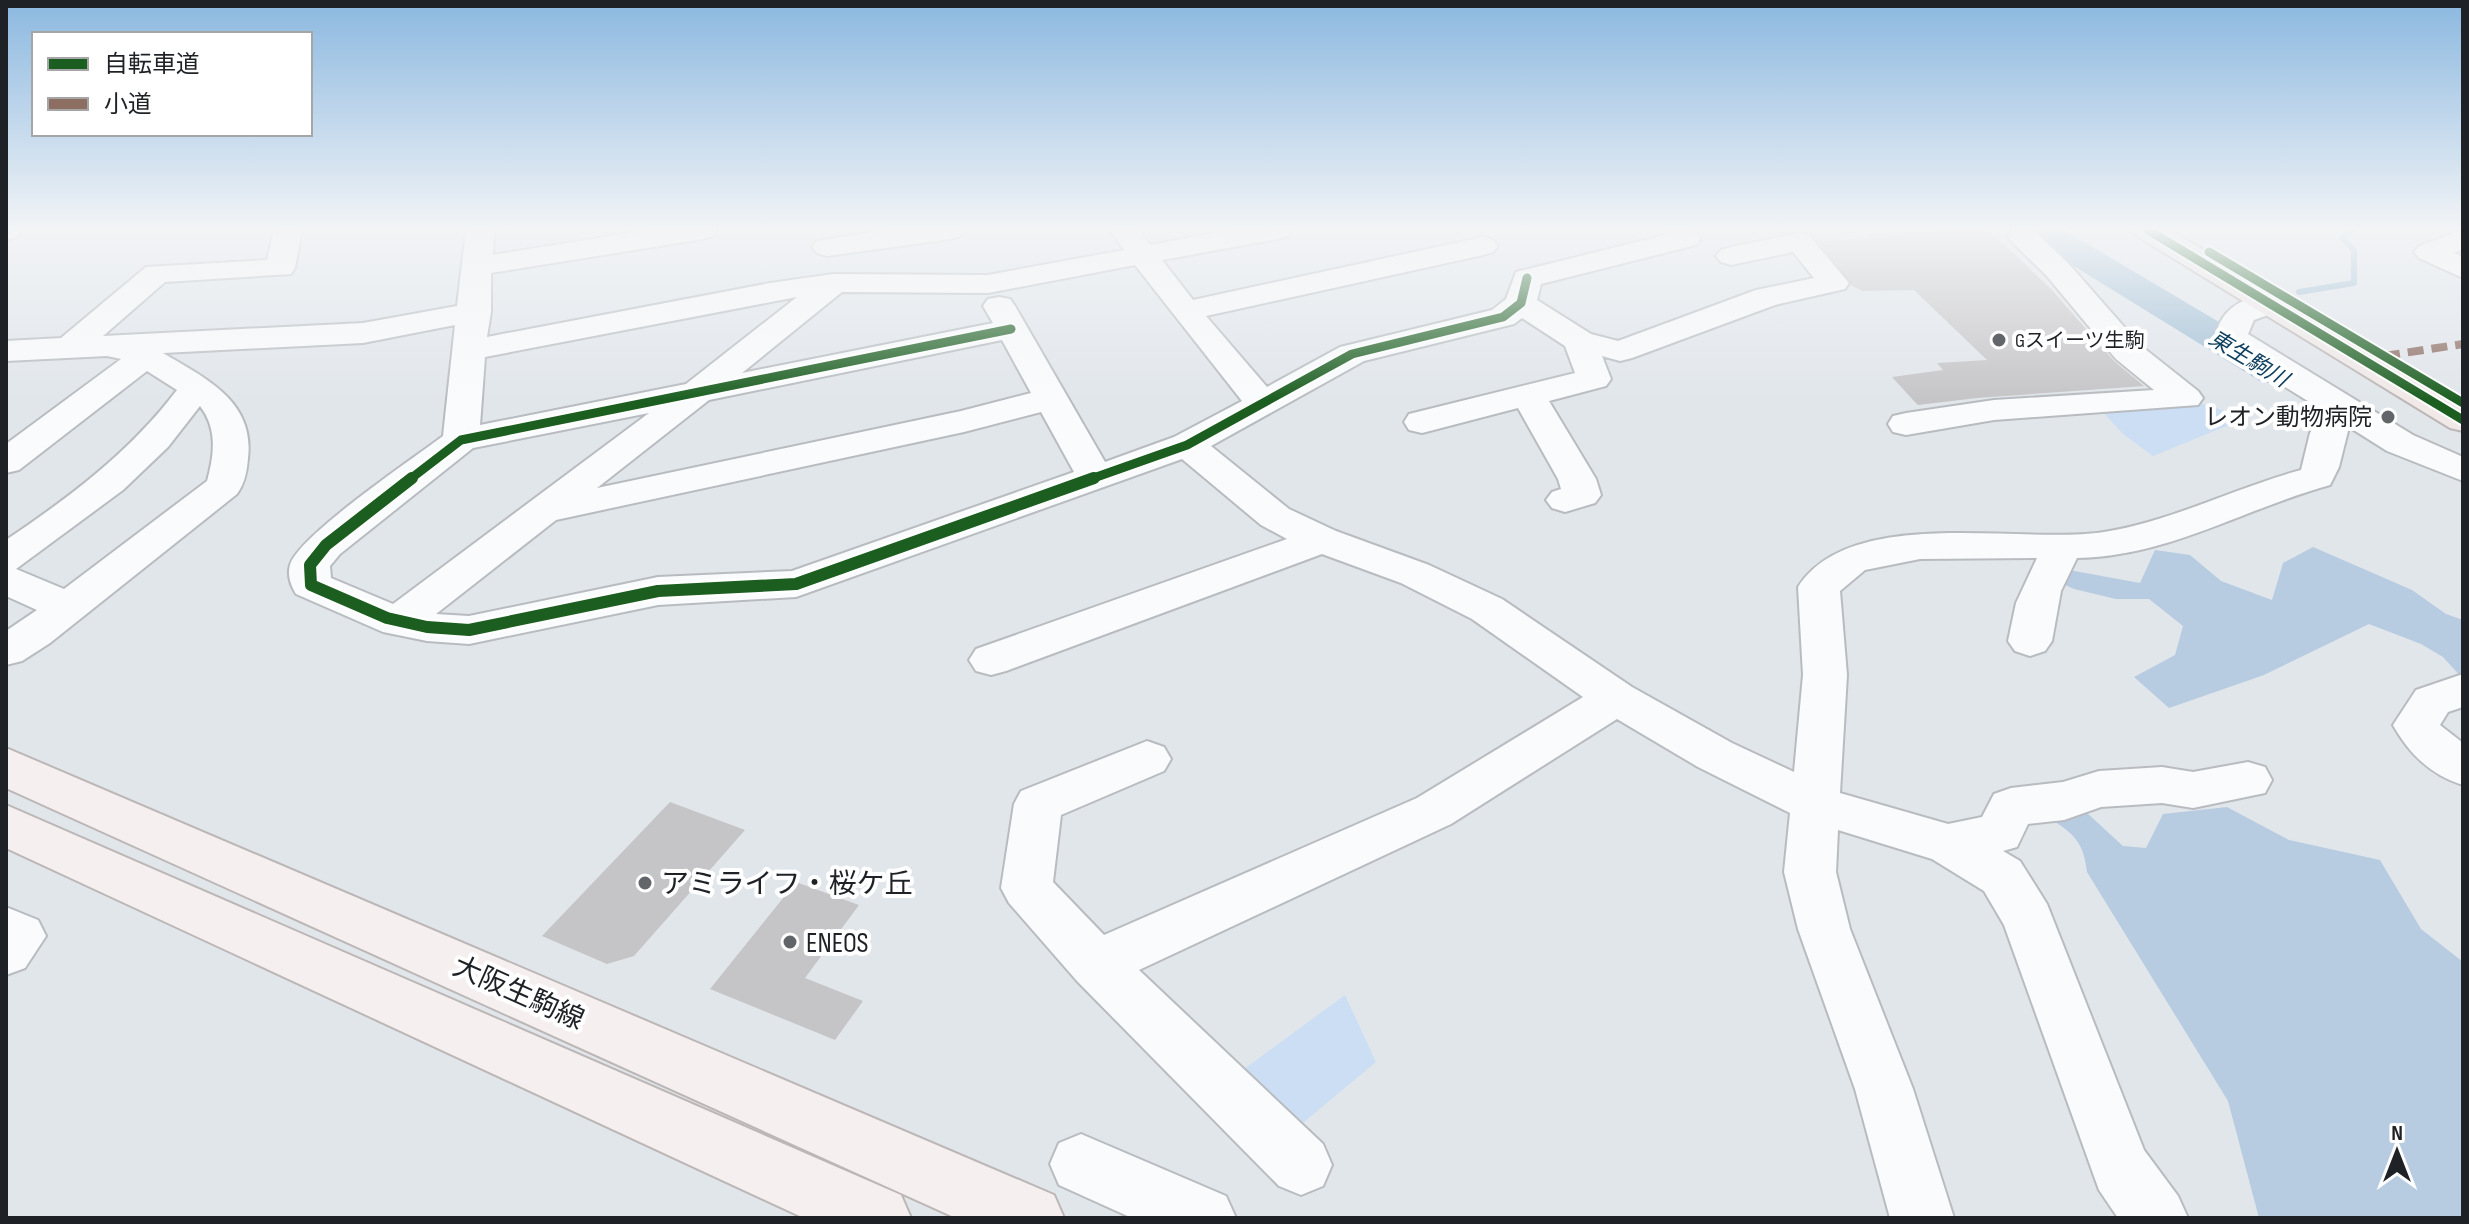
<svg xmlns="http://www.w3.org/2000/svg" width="2469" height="1224" font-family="'Sofia Sans Condensed','Noto Sans JP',sans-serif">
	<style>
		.green { fill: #cbdef3 }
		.forest { fill: #b7cbe1 }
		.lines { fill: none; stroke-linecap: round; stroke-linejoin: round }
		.stream { stroke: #a1bfd5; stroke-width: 6 }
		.river { fill: #a1bfd5; fill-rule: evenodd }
		.building { fill: #c5c4c6 }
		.minor-casing { stroke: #b8bcc0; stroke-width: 4 }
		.major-casing { stroke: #bcb6b6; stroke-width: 4 }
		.highway-casing { stroke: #bcb6b6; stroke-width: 4 }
		.minor { fill: #fafbfc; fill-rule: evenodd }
		.major { fill: #f5f0ef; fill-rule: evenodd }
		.highway { fill: #f0e9e8; fill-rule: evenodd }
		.quiet { stroke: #8d6e63; stroke-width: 8; stroke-dasharray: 16 8; stroke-linecap: butt }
		.cycleway-far1-casing { stroke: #fff; stroke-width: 13 }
		.cycleway-casing { stroke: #fff; stroke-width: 17 }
		.cycleway-far1 { stroke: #1b5e20; stroke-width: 9 }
		.cycleway { stroke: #1b5e20; stroke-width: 12 }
		.poi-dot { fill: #62666a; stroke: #fff; stroke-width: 3 }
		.labels { text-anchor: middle; stroke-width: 8; stroke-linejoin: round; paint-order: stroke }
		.far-poi-label { font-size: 20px; fill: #1e2125; stroke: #fff; text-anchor: start }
		.far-water-label { font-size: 22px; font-style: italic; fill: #0f4160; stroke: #fff }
		.poi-label { font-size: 24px; fill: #1e2125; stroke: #fff; text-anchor: end }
		.near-poi-label { font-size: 28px; fill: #1e2125; stroke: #fff; text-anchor: start }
		.near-street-label { font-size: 28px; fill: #1e2125; stroke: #fff }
	</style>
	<rect width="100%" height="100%" fill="#e1e6eb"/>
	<g class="green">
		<path d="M2200,403L2246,418L2153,456L2123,434L2101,410Z"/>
		<path d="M1345,995L1376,1062L1292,1132L1233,1077Z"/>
	</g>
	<g class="forest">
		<path d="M2313,547L2412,590L2446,614L2463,620V679L2443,657L2421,644L2369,624L2264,675L2169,708L2134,677L2175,655L2183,626L2149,599H2116L2074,589L2053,580L2069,570L2140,583L2155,550L2190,555L2221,581L2272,600L2283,563Z"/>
		<path d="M2227,807L2289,840L2380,860L2421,929L2463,962V1218H2259L2228,1101L2087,872C2084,846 2077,836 2055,822L2054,813H2087L2123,846L2146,848L2163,814Z"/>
	</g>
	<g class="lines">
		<path class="stream" d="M2299,292L2354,283V250L2342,238L2352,230"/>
		<path class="river" d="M2022,230H2064L2288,363L2294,372L2288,381L2274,384L2260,381L2027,237Z"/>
	</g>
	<g class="building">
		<path d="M1989,230L2052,290L2114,361L2144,386L1977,398L1918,405L1913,400L1892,377L1943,370L1937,363L1987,360L1914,290L1863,291L1852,286L1818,241L1872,238L1867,233Z"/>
		<path d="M670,802L745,830L634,956L607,964L542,936Z"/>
		<path d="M796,882L859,905L805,978L863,1001L835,1040L710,989Z"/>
	</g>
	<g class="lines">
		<defs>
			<g id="minor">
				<path d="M6,230H22L18,236L6,240Z"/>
				<path d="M274,230H302L295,268L291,274L165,282L103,336L363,323L457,306L466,230H494L493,255L648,230H717L713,236L703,239L491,273V312L487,337L770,283L833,274L988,275L1124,250L1110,230H1139L1150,245L1231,230H1292L1288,236L1278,239L1162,260L1193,300L1483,237L1493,240L1498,246L1493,252L1483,255L1206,316L1267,387L1340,347L1492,310L1506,299L1516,272L1665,235L1662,230H1693L1701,239L1696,245L1541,284L1537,300L1591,334L1618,341L1756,290L1814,278L1793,252L1731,265L1721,262L1716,256L1721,250L1731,247L1800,233L1810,236L1849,283L1845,289L1775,305L1632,358L1620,361L1602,356L1611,379L1606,386L1549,401L1596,479L1601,495L1595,503L1565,512L1552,508L1546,500L1552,492L1561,489L1558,479L1518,408L1422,433L1409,430L1404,422L1409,414L1575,373L1565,346L1522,318L1514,324L1364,361L1211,446L1289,509L1336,531L1429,565L1502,599L1632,687L1732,743L1794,772L1803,675L1798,587C1851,504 2022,545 2104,532C2173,521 2234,488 2301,470L2310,433L2324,411L2232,354L2216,336C2220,307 2251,291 2279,297L2284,304L2279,311L2254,320L2248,334L2413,435L2463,457V481L2387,451L2349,427L2339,467L2330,485C2246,508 2167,557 2077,558L2061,591L2052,641L2045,651L2030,656L2015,651L2008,641L2016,603L2037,558L1920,559L1865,570L1840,591L1847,675L1840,793L1948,824L1982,817L1994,794L2011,788L2063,782L2099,771L2162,767L2193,772L2248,762L2265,767L2272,780L2265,793L2193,808L2162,803L2101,807L2064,820L2028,824L2017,847L2003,851L2020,861L2047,904L2144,1150L2178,1196L2188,1218H2118L2099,1190L2004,925L1984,891L1932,859L1838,830L1836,872L1850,929L1913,1089L1954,1218H1890L1855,1089L1798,929L1784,872L1790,813L1698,767L1617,719L1451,824L1139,970L1323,1144L1332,1165L1323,1186L1301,1195L1279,1186L1077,981L1009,903L1001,888L1014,804L1021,791L1147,741L1164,747L1171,759L1164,771L1061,815L1053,882L1104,935L1417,798L1583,697L1472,619L1401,583L1322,554L1006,671L991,675L976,671L969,660L976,649L1287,539L1261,525L1182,459L796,597L658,605L469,644L427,641L383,632L296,594C291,586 287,575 290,565C298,536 414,458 443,436L455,325L363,343L163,353C205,378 255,401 248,458C247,471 245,483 237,494L50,643L22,661L6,665V631L37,610L6,596V540C70,497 130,452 177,390L147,371L19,470L6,473V444L121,359L107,356L6,361V341L61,338L146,267L267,260ZM1135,265L1242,401L1174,437L1105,462L1015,306L1010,299L999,297L988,299L983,306L993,323L742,373L842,292L988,293ZM797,297L686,384L480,425L485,357ZM1002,340L1031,393L961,411L597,488L709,400ZM200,406C218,429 214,456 207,481L64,589L16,569L123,490L168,447ZM1041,412L1074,472L792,571L658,577L469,616L436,614L556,520L964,432ZM649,413L393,604L331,578L330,566L340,554L473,448Z"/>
				<path d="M887,230H965L961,236L951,239L827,256L817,253L812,247L817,241Z"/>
				<path d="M2012,230H2033L2068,263L2140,345L2198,391L2203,398L2198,405L1994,420L1906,435L1893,432L1888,424L1893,416L1906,413L1994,400L2154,390L2116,359L2046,275L2012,242L2008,236Z"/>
				<path d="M2463,230V249L2454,253L2463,257V278L2419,258L2414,252L2419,246Z"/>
				<path d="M2463,674V707L2448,712L2440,725L2463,743V785C2431,775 2409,754 2393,725L2416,690Z"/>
				<path d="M6,907L38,920L46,936L25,968L6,975Z"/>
				<path d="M1081,1134L1226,1196L1236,1218H1132L1059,1185L1050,1164L1059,1143Z"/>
			</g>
			<g id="major">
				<path d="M6,748L1054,1195L1064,1218H956L6,788Z"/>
				<path d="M6,805L901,1195L911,1218H804L6,848Z"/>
			</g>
			<path id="highway" d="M2133,230H2170L2463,404V431L2450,428L2137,236Z"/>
		</defs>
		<use href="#minor" class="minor-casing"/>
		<use href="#major" class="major-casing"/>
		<use href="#highway" class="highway-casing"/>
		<use href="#minor" class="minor"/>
		<use href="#major" class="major"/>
		<use href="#highway" class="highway"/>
		<path class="quiet" d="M2384,356L2463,344"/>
		<defs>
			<g id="cycleway-far1">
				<path d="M2148,230L2463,420"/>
				<path d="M2209,252L2463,403"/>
				<path d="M409,480L461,440L1011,329"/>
				<path d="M1088,480L1187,445L1352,354L1503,317L1521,303L1527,278"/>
			</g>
			<path id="cycleway" d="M412,478L326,545L310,565L311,585L387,618L427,627L469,630L658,591L796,584L1094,478"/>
		</defs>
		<use href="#cycleway-far1" class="cycleway-far1-casing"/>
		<use href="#cycleway" class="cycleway-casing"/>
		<use href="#cycleway-far1" class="cycleway-far1"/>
		<use href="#cycleway" class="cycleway"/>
	</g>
	<linearGradient id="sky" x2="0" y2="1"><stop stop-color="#8bb8e0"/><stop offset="0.57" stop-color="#f2f4f6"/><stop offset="1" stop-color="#f2f4f6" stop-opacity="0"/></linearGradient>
	<rect width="2469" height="401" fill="url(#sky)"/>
	<g class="poi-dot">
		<circle cx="1999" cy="340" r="8"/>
		<circle cx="2388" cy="417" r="8"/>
		<circle cx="645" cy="883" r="8"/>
		<circle cx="790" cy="942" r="8"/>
	</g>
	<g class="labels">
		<g class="far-poi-label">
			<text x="2015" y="347">Gスイーツ生駒</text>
		</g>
		<g class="far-water-label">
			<text transform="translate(2249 358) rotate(31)" y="8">東生駒川</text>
		</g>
		<g class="poi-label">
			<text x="2372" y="425">レオン動物病院</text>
		</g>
		<g class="near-poi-label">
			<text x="661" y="893">アミライフ・桜ケ丘</text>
			<text x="806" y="952">ENEOS</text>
		</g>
		<g class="near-street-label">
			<text transform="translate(519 992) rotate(24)" y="10">大阪生駒線</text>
		</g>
	</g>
	<rect width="2469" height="1224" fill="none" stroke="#1e2125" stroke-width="16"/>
	<rect x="32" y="32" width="280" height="104" fill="#ffffff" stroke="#a5a6a8" stroke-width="2"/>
	<rect x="48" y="58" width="40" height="12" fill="#1b5e20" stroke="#a5a6a8" stroke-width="2"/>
	<text x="104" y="72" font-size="24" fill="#1e2125">自転車道</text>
	<rect x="48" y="98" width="40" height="12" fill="#8d6e63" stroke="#a5a6a8" stroke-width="2"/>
	<text x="104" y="112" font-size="24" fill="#1e2125">小道</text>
	<g transform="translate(2397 1152)" stroke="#ffffff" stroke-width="6" paint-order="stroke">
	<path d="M0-6L14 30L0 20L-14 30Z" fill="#1e2125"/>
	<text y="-12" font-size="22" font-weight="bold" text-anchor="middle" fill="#1e2125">N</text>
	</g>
</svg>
